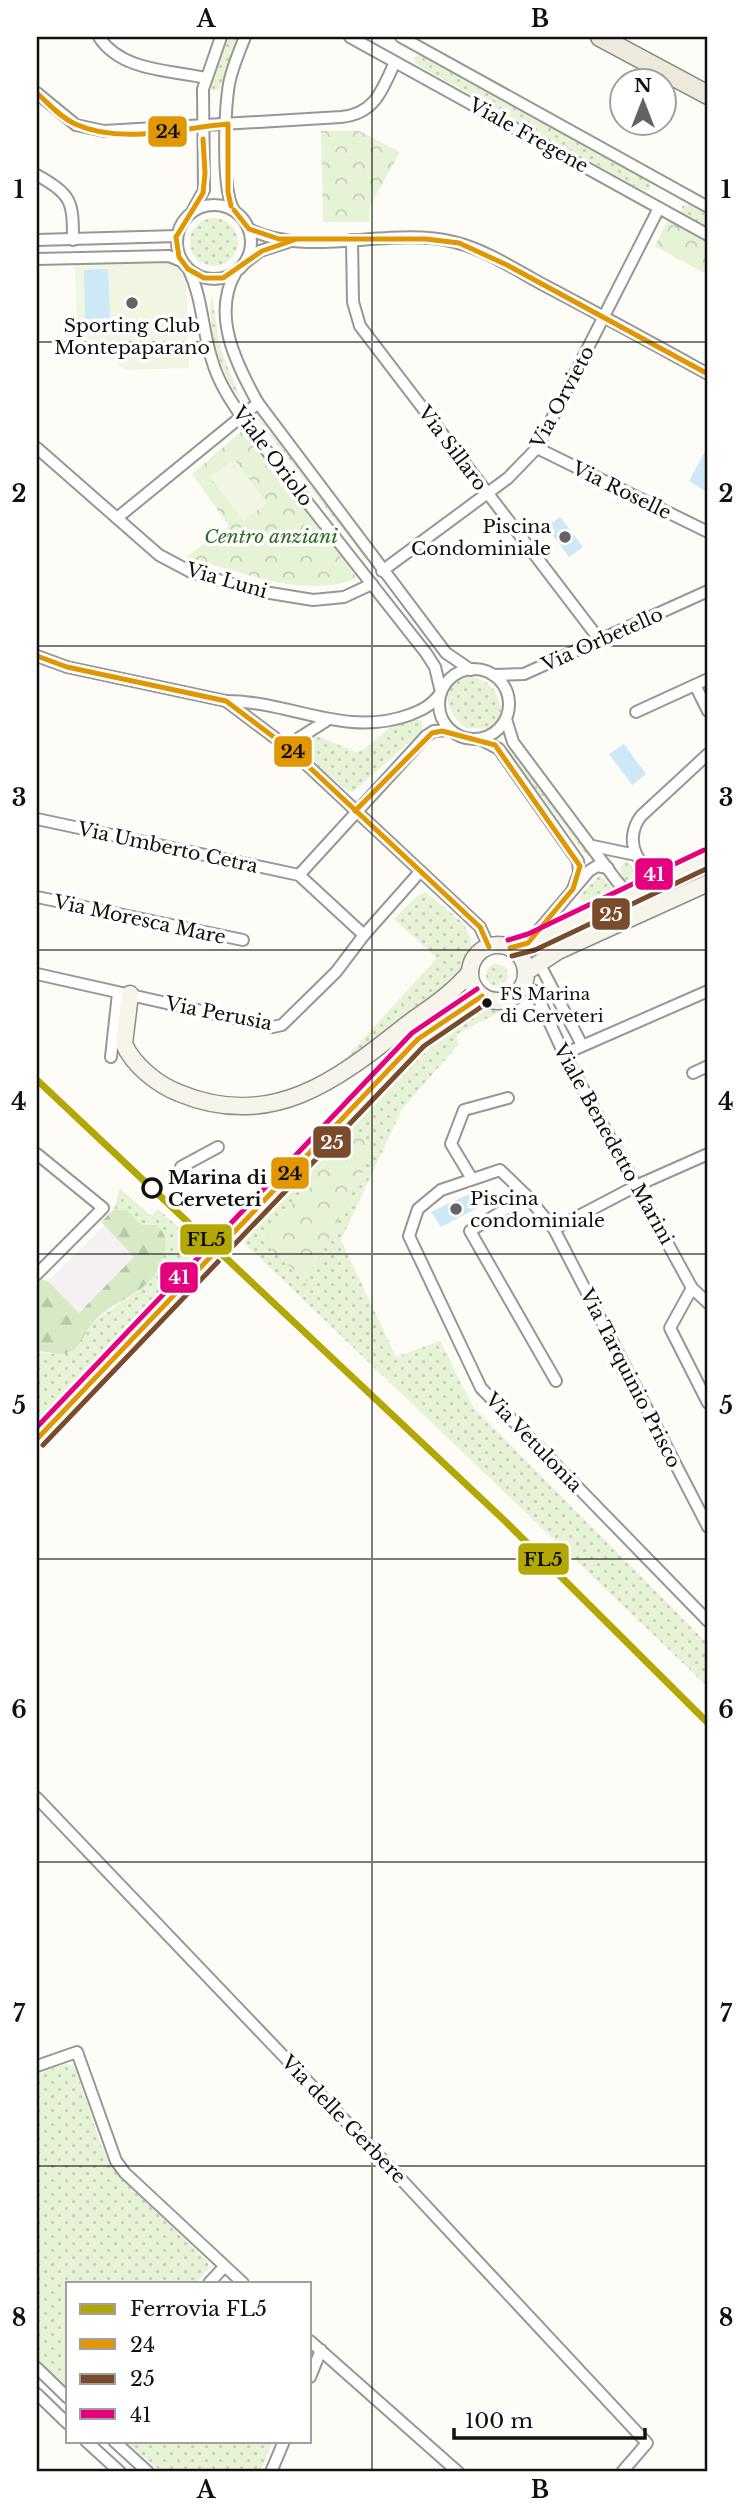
<svg xmlns="http://www.w3.org/2000/svg" width="745" height="2509" font-family="'Libre Baskerville',serif">
	<style>
		.industrial { fill: #f5f0f3 }
		.grass { fill: url(#grass-dots) }
		.forest { fill: url(#forest-firs) }
		.park { fill: url(#park-crowns) }
		.pitch { fill: #f0f6e1 }
		.water { fill: #cde8f7 }
		.lines { fill: none; stroke-linecap: round; stroke-linejoin: round }
		.street-casing { stroke: #979795; stroke-width: 14 }
		.secondary-casing { stroke: #8e8d8b; stroke-width: 19 }
		.primary-casing { stroke: #858482; stroke-width: 21 }
		.street { stroke: #fffffe; stroke-width: 10 }
		.secondary { stroke: #f6f4eb; stroke-width: 16 }
		.primary { stroke: #ede9dc; stroke-width: 18 }
		.bus-1-casing { stroke: #fff; stroke-width: 10 }
		.bus-2-casing { stroke: #fff; stroke-width: 10 }
		.bus-3-casing { stroke: #fff; stroke-width: 10 }
		.bus-1 { stroke: #e09702; stroke-width: 5 }
		.bus-2 { stroke: #7a4b2a; stroke-width: 5 }
		.bus-3 { stroke: #e5007d; stroke-width: 5 }
		.rail-1-casing { stroke: #fff; stroke-width: 12 }
		.rail-1 { stroke: #b3a703; stroke-width: 7 }
		.grid { fill: none; stroke: #111; stroke-width: 2; stroke-opacity: 0.55 }
		.poi-dot { fill: #646362; stroke: #fff; stroke-width: 2.5 }
		.bus-dot { fill: #111; stroke: #fff; stroke-width: 2.5 }
		.stop-dot { fill: #fff; stroke: #111; stroke-width: 3.5 }
		.labels { text-anchor: middle; stroke-width: 7; stroke-linejoin: round; paint-order: stroke }
		.bus-label { font-size: 17px; fill: #111; stroke: #fff; text-anchor: start }
		.street-label { font-size: 19px; fill: #111; stroke: #fff }
		.poi-label { font-size: 19px; fill: #111; stroke: #fff }
		.park-label { font-size: 19px; font-style: italic; fill: #2f6b1f; stroke: #fff }
		.stop-label { font-size: 19px; font-weight: bold; fill: #111; stroke: #fff; text-anchor: start }
		.line-badge { stroke: #fff; stroke-width: 2.5 }
		.badge-label { font-size: 19px; text-anchor: middle; font-weight: bold; fill: #fff }
		.pale-badge-label { font-size: 19px; text-anchor: middle; font-weight: bold; fill: #111 }
		.neatline { fill: none; stroke: #111; stroke-width: 2.5 }
		.grid-label { font-size: 23px; text-anchor: middle; font-weight: bold; fill: #111 }
	</style>
	<defs>
		<pattern id="grass-dots" width="8" height="8" patternUnits="userSpaceOnUse" patternTransform="scale(1.75)"><rect width="8" height="8" fill="#e7f3d7"/><path d="M2 2h.1M6 6h.1" fill="none" stroke="#c5cfb8" stroke-width="1.8" stroke-linecap="round"/></pattern>
		<pattern id="forest-firs" width="22" height="20" patternUnits="userSpaceOnUse" patternTransform="scale(1.75)"><rect width="22" height="20" fill="#d8eac5"/><path d="M5 1l3.5 6h-7zM16 11l3.5 6h-7z" fill="#b8c8a8"/></pattern>
		<pattern id="park-crowns" width="20" height="18" patternUnits="userSpaceOnUse" patternTransform="scale(1.75)"><rect width="20" height="18" fill="#e7f3d7"/><path d="M2 6a3 3 0 1 1 6 0M12 15a3 3 0 1 1 6 0" fill="none" stroke="#c5cfb8"/></pattern>
	</defs>
	<rect width="100%" height="100%" fill="#fdfcf7"/>
	<path class="industrial" d="M104,1226L135,1257L79,1313L48,1281Z"/>
	<g class="grass">
		<path d="M228,37H237L219,90L213,91L211,86Z"/>
		<path d="M419,55L649,182L650,190H642L416,64L413,58Z"/>
		<path d="M689,204L708,216V228L682,213V206Z"/>
		<circle cx="214" cy="242" r="24"/>
		<path d="M212,296L220,348L240,397C222,381 205,319 212,296Z"/>
		<path d="M254,409L367,556L365,559L252,412Z"/>
		<path d="M466,676C494,679 503,698 501,724L495,729L467,728C447,717 436,680 466,676Z"/>
		<path d="M415,719L422,721V731L353,792L346,790L307,757L302,748L305,738L315,735L356,752L365,749L389,728Z"/>
		<path d="M509,749L590,855L588,857L507,751Z"/>
		<path d="M626,860L644,879C637,885 630,886 623,880L620,868Z"/>
		<path d="M708,864V877L644,904L639,901Z"/>
		<path d="M600,874L616,893L588,908L579,897Z"/>
		<path d="M426,892L463,923L470,937L472,949L458,979L341,1063L437,958L394,919L417,896Z"/>
		<circle cx="497" cy="975" r="11"/>
		<path d="M474,1008L506,1009L457,1034L458,1045L402,1109L341,1240L396,1357L440,1341L473,1407L708,1644V1687L241,1240L423,1044Z"/>
		<path d="M120,1188L151,1216L158,1209L204,1250L37,1424V1352L52,1354L84,1337L92,1323L137,1292L166,1243L163,1231L157,1225H141L127,1210L114,1209Z"/>
		<path d="M66,2064L72,2065L75,2068L101,2145L120,2176L208,2262L209,2268L196,2283H68V2391L37,2361V2074Z"/>
		<path d="M125,2441H273L260,2472H162Z"/>
	</g>
	<path class="forest" d="M114,1209L127,1210L141,1225H157C164,1232 167,1239 165,1249C156,1297 115,1295 92,1324C85,1332 82,1343 73,1350C60,1359 49,1349 37,1352V1282L40,1279L48,1281L79,1313L134,1257L101,1222Z"/>
	<g class="park">
		<path d="M321,131H359L400,152L370,206L369,222H323Z"/>
		<path d="M668,220L708,242V275L655,246Z"/>
		<path d="M243,430L357,578C305,600 239,571 186,557L229,526L192,474Z"/>
		<path d="M350,1130L375,1147L307,1282L263,1242Z"/>
	</g>
	<g class="pitch">
		<path d="M170,259L186,277L189,368L125,370L77,329L75,262Z"/>
		<path d="M234,459L267,503L243,521L210,477Z"/>
	</g>
	<g class="water">
		<path d="M108,269L110,318L85,319L84,270Z"/>
		<path d="M707,448L708,485L705,491L689,481Z"/>
		<path d="M560,517L583,547L569,557L547,527Z"/>
		<path d="M624,744L646,774L632,785L609,754Z"/>
		<path d="M473,1192L481,1206L441,1227L431,1212Z"/>
	</g>
	<g class="lines">
		<defs>
			<g id="street">
				<path d="M99,37C121,71 169,70 206,78"/>
				<path d="M350,37L708,235"/>
				<path d="M401,37L708,207"/>
				<path d="M37,93L76,125L104,131L341,117C374,114 382,91 394,64"/>
				<path d="M37,175C72,195 73,201 73,240"/>
				<circle cx="214" cy="242" r="37"/>
				<path d="M193,210L204,190L203,89L221,37"/>
				<path d="M234,210C221,191 225,109 229,84C232,68 239,52 245,37"/>
				<path d="M249,229C308,259 390,226 454,242C484,249 513,268 540,283C597,313 652,343 708,374"/>
				<path d="M37,240L177,236"/>
				<path d="M352,240L353,302L360,326L599,639"/>
				<path d="M37,259L169,256L181,261"/>
				<path d="M246,262L260,251L288,242"/>
				<path d="M189,270C203,300 202,330 212,360C219,386 237,410 252,432L426,653L435,667L441,692"/>
				<path d="M236,272C211,314 236,364 258,403L446,653L471,670"/>
				<path d="M37,448L159,555L191,572L258,591L313,600L344,597L372,584"/>
				<path d="M537,448L708,532"/>
				<path d="M117,518L258,403"/>
				<path d="M382,571L508,478L537,448L659,208"/>
				<path d="M37,656L67,667L226,701L291,750L480,927L489,947"/>
				<circle cx="474" cy="704" r="35"/>
				<path d="M493,675L524,674L708,591"/>
				<path d="M695,685L708,711"/>
				<path d="M226,701C290,701 345,738 409,715C422,710 431,706 440,694"/>
				<path d="M636,712L708,679"/>
				<path d="M506,719L513,742L616,880L626,892H635"/>
				<path d="M480,739L499,749L578,861L579,873L573,889"/>
				<path d="M291,750L299,738L326,721"/>
				<path d="M37,819L299,875L364,935L419,873"/>
				<path d="M593,846L636,855"/>
				<path d="M670,873C638,875 622,841 641,816L708,754"/>
				<path d="M299,875L426,736L434,731L450,730"/>
				<path d="M37,897L243,940"/>
				<path d="M532,938L589,871L597,866L608,868"/>
				<path d="M539,963L582,1045"/>
				<path d="M37,974L273,1027L282,1025L336,972L364,935"/>
				<path d="M522,987L535,991L564,1054L692,1288L708,1303"/>
				<path d="M564,1054L708,991"/>
				<path d="M111,1057L118,993"/>
				<path d="M693,1073L708,1066"/>
				<path d="M37,1154L103,1208L37,1274"/>
				<path d="M181,1167L218,1147"/>
				<path d="M472,1179L451,1144L464,1110L508,1098"/>
				<path d="M527,1196L470,1231L556,1381"/>
				<path d="M554,1229L638,1185L708,1154"/>
				<path d="M692,1288L670,1328L708,1403"/>
				<path d="M708,1527L554,1229L527,1196L500,1170L441,1190L418,1209L409,1236L481,1388L708,1621"/>
				<path d="M37,1798L398,2176L647,2443L622,2472"/>
				<path d="M37,2066L77,2052L116,2161L125,2173L243,2283"/>
				<path d="M209,2283L224,2267"/>
				<path d="M310,2341L458,2472"/>
				<path d="M37,2368L68,2398"/>
				<path d="M310,2377L321,2350"/>
				<path d="M37,2394L68,2424"/>
				<path d="M86,2441L120,2472"/>
				<path d="M114,2441L148,2472"/>
				<path d="M271,2472L284,2441"/>
			</g>
			<g id="secondary">
				<circle cx="498" cy="973" r="28"/>
				<path d="M510,948L531,942L708,858"/>
				<path d="M526,972L558,951L708,883"/>
				<path d="M130,994L124,1044C133,1065 158,1085 179,1093C271,1131 336,1081 405,1026C429,1008 451,995 470,972"/>
				<path d="M37,1439L418,1039L482,996"/>
			</g>
			<path id="primary" d="M600,37L708,95"/>
		</defs>
		<use href="#street" class="street-casing"/>
		<use href="#secondary" class="secondary-casing"/>
		<use href="#primary" class="primary-casing"/>
		<use href="#street" class="street"/>
		<use href="#secondary" class="secondary"/>
		<use href="#primary" class="primary"/>
		<defs>
			<g id="bus-1">
				<path d="M37,93C49,104 60,117 75,124C121,145 180,128 228,124V192L231,206"/>
				<path d="M203,139L205,173L203,193L176,237L179,257L188,269L204,278H223L262,251L294,240"/>
				<path d="M234,210L249,229L279,239H426L459,243L507,265L708,374"/>
				<path d="M37,656L67,667L226,701L291,750L480,927L489,947"/>
				<path d="M355,811L432,733L442,731L495,745L580,866L573,889L528,943L510,948"/>
				<path d="M37,1439L418,1039L482,996"/>
			</g>
			<g id="bus-2">
				<path d="M512,956L535,950L708,868"/>
				<path d="M43,1445L424,1046L487,1003"/>
			</g>
			<g id="bus-3">
				<path d="M508,940L528,934L704,850"/>
				<path d="M37,1427L412,1033L477,989"/>
			</g>
		</defs>
		<use href="#bus-1" class="bus-1-casing"/>
		<use href="#bus-2" class="bus-2-casing"/>
		<use href="#bus-3" class="bus-3-casing"/>
		<use href="#bus-1" class="bus-1"/>
		<use href="#bus-2" class="bus-2"/>
		<use href="#bus-3" class="bus-3"/>
		<defs>
			<path id="rail-1" d="M37,1080L505,1521L708,1723"/>
		</defs>
		<use href="#rail-1" class="rail-1-casing"/>
		<use href="#rail-1" class="rail-1"/>
	</g>
	<path class="grid" d="M372,37V2472M37,342H708M37,646H708M37,950H708M37,1254H708M37,1559H708M37,1862H708M37,2166H708"/>
	<g class="poi-dot">
		<circle cx="132" cy="303" r="7"/>
		<circle cx="565" cy="537" r="7"/>
		<circle cx="456" cy="1209" r="7"/>
	</g>
	<circle class="bus-dot" cx="487" cy="1003" r="6"/>
	<circle class="stop-dot" cx="152" cy="1188" r="9"/>
	<g class="labels">
		<g class="bus-label">
			<text x="500" y="1000">FS Marina<tspan x="500" dy="22">di Cerveteri</tspan></text>
		</g>
		<g class="street-label">
			<text transform="translate(529 135) rotate(29)" y="7">Viale Fregene</text>
			<text transform="translate(562 397) rotate(-62)" y="7">Via Orvieto</text>
			<text transform="translate(453 448) rotate(53)" y="7">Via Sillaro</text>
			<text transform="translate(273 456) rotate(53)" y="7">Viale Oriolo</text>
			<text transform="translate(622 490) rotate(26)" y="7">Via Roselle</text>
			<text transform="translate(227 580) rotate(16)" y="7">Via Luni</text>
			<text transform="translate(602 639) rotate(-24)" y="7">Via Orbetello</text>
			<text transform="translate(168 847) rotate(12)" y="7">Via Umberto Cetra</text>
			<text transform="translate(140 919) rotate(12)" y="7">Via Moresca Mare</text>
			<text transform="translate(219 1013) rotate(11)" y="7">Via Perusia</text>
			<text transform="translate(614 1144) rotate(61)" y="7">Viale Benedetto Marini</text>
			<text transform="translate(631 1378) rotate(63)" y="7">Via Tarquinio Prisco</text>
			<text transform="translate(534 1442) rotate(46)" y="7">Via Vetulonia</text>
			<text transform="translate(344 2119) rotate(46)" y="7">Via delle Gerbere</text>
		</g>
		<g class="poi-label">
			<text x="132" y="332">Sporting Club<tspan x="132" dy="22">Montepaparano</tspan></text>
			<text x="551" y="533" text-anchor="end">Piscina<tspan x="551" dy="22">Condominiale</tspan></text>
			<text x="470" y="1205" text-anchor="start">Piscina<tspan x="470" dy="22">condominiale</tspan></text>
		</g>
		<g class="park-label">
			<text x="271" y="543">Centro anziani</text>
		</g>
		<g class="stop-label">
			<text x="168" y="1184">Marina di<tspan x="168" dy="22">Cerveteri</tspan></text>
		</g>
	</g>
	<g class="line-badge">
		<rect x="147" y="115" width="41" height="33" rx="7" fill="#e09702"/>
		<rect x="273" y="735" width="40" height="33" rx="7" fill="#e09702"/>
		<rect x="634" y="857" width="40" height="34" rx="7" fill="#e5007d"/>
		<rect x="591" y="897" width="40" height="34" rx="7" fill="#7a4b2a"/>
		<rect x="312" y="1125" width="40" height="34" rx="7" fill="#7a4b2a"/>
		<rect x="270" y="1156" width="40" height="34" rx="7" fill="#e09702"/>
		<rect x="179" y="1223" width="54" height="33" rx="7" fill="#b3a703"/>
		<rect x="159" y="1261" width="40" height="33" rx="7" fill="#e5007d"/>
		<rect x="517" y="1542" width="53" height="34" rx="7" fill="#b3a703"/>
	</g>
	<g class="badge-label">
		<text x="654" y="881">41</text>
		<text x="611" y="921">25</text>
		<text x="332" y="1149">25</text>
		<text x="179" y="1284">41</text>
	</g>
	<g class="pale-badge-label">
		<text x="168" y="138">24</text>
		<text x="293" y="758">24</text>
		<text x="290" y="1180">24</text>
		<text x="206" y="1246">FL5</text>
		<text x="543" y="1566">FL5</text>
	</g>
	<rect width="745" height="2509" fill="none" stroke="#ffffff" stroke-width="77"/>
	<rect x="66" y="2282" width="245" height="161" fill="#ffffff" stroke="#a0a0a0" stroke-width="2"/>
	<rect x="80" y="2304" width="35" height="10" fill="#b3a703" stroke="#a0a0a0" stroke-width="2"/>
	<text x="130" y="2316" font-size="21" fill="#111111">Ferrovia FL5</text>
	<rect x="80" y="2339" width="35" height="10" fill="#e09702" stroke="#a0a0a0" stroke-width="2"/>
	<text x="130" y="2352" font-size="21" fill="#111111">24</text>
	<rect x="80" y="2374" width="35" height="10" fill="#7a4b2a" stroke="#a0a0a0" stroke-width="2"/>
	<text x="130" y="2386" font-size="21" fill="#111111">25</text>
	<rect x="80" y="2409" width="35" height="10" fill="#e5007d" stroke="#a0a0a0" stroke-width="2"/>
	<text x="130" y="2422" font-size="21" fill="#111111">41</text>
	<g transform="translate(643 102)"><circle r="33" fill="#ffffff" stroke="#a0a0a0" stroke-width="2"/>
	<path d="M0-5L12 26L0 18L-12 26Z" fill="#646362"/>
	<text y="-10" font-size="19" font-weight="bold" text-anchor="middle" fill="#111111">N</text>
	</g>
	<path d="M454 2428v10h191v-10" fill="none" stroke="#111111" stroke-width="3.5"/>
	<text x="465" y="2428" font-size="21" fill="#111111" stroke="#ffffff" stroke-width="5" paint-order="stroke">100 m</text>
	<rect x="38" y="38" width="668" height="2432" class="neatline"/>
	<g class="grid-label">
		<text x="206" y="27">A</text>
		<text x="540" y="27">B</text>
		<text x="19" y="198">1</text>
		<text x="726" y="198">1</text>
		<text x="19" y="502">2</text>
		<text x="726" y="502">2</text>
		<text x="19" y="806">3</text>
		<text x="726" y="806">3</text>
		<text x="19" y="1110">4</text>
		<text x="726" y="1110">4</text>
		<text x="19" y="1414">5</text>
		<text x="726" y="1414">5</text>
		<text x="19" y="1718">6</text>
		<text x="726" y="1718">6</text>
		<text x="19" y="2022">7</text>
		<text x="726" y="2022">7</text>
		<text x="19" y="2326">8</text>
		<text x="726" y="2326">8</text>
		<text x="206" y="2498">A</text>
		<text x="540" y="2498">B</text>
	</g>
</svg>
